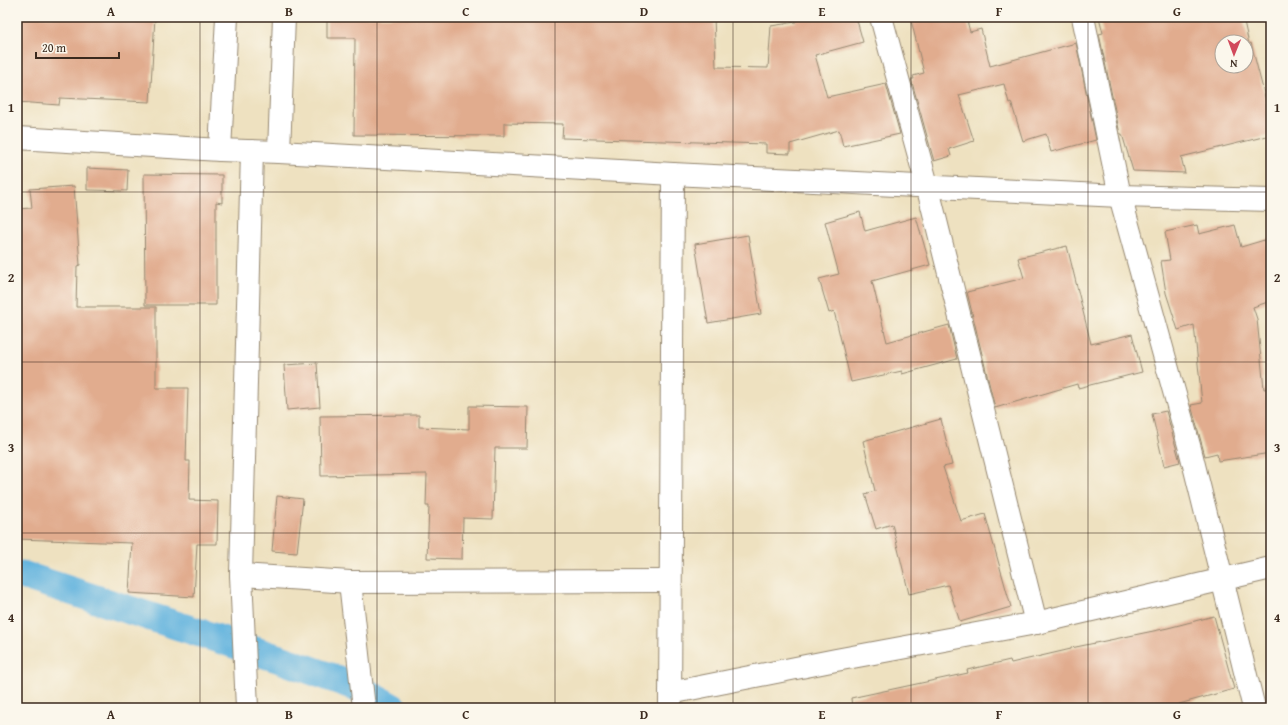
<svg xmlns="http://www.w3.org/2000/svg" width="1288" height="725" font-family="'Gentium Book Plus',serif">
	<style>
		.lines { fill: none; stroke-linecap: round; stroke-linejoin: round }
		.canal { stroke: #63b4de; stroke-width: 29 }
		.building { fill: #e1ac8e; fill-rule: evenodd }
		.minor-casing { stroke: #94866f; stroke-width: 24 }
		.minor { stroke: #fff; stroke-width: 22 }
		.grid { fill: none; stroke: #3b2a1e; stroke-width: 1; stroke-opacity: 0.55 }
		.neatline { fill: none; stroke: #3b2a1e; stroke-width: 1.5 }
		.grid-label { font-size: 13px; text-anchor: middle; font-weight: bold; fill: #3b2a1e }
	</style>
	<rect width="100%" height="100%" fill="#fbf7ec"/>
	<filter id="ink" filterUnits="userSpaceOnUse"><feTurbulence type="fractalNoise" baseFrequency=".025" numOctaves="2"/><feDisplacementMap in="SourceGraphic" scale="8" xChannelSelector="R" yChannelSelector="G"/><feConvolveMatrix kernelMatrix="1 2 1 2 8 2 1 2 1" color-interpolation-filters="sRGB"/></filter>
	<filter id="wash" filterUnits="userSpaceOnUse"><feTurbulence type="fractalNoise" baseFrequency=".012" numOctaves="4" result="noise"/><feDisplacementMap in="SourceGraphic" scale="16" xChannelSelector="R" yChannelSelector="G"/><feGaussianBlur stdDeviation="0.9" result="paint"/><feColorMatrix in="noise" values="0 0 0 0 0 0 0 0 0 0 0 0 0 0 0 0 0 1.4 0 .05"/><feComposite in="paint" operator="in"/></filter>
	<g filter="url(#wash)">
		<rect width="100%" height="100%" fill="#eee1c0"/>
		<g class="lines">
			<path class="canal" d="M22,575L280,659L352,685L393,708"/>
		</g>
		<g id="blocks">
			<g class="building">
				<path d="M17,17H155L150,102L60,98L59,105L17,102Z"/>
				<path d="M327,17H714L716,67L768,68L771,26L796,22L794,17H856L863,42L815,55L827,97L886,84L900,134L843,146L839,130L790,144V154L766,153V144L562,138L563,124L504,123V136L354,135L355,38H327Z"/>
				<path d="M923,17H966L970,32L981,29L990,66L1076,43L1096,140L1051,152L1046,134L1023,141L1011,102L1009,103L1004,84L959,95L974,141L949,149L951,156L934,161L911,79H914L913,76L924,73L911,20Z"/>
				<path d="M1099,17H1243L1249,44L1251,43L1271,120V135L1181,157L1185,173L1133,171L1122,134H1120L1099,34L1103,33ZM1222,42H1246V66H1222Z"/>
				<path d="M87,168L128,170L127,191L87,190Z"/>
				<path d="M144,174L222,175V203L216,202V305H145Z"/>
				<path d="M74,186L80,265L77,266L76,307H156V388H188L186,461H190L189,500L218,501L217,544H197L194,597L129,593L132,543L17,539V209L32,208L30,189Z"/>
				<path d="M860,212L865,231L916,217L930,265L872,281L887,342L949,325L957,359L902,374V371L851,382L834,311L829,313L819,279L839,274L825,222Z"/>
				<path d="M1197,225L1199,234L1235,225L1241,247L1271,238V301L1253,307L1257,319L1264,389L1271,388V453L1218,461L1217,453L1205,456L1191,405L1202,403L1194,325L1178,330L1166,293L1161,261L1170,260L1165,232Z"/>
				<path d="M748,235L761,314L708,323L695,244Z"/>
				<path d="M1067,246L1091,344L1132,334L1142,372L1078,388L1077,384L995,408L967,292L1024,278L1018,258Z"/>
				<path d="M317,363L320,407L287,410L284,365Z"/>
				<path d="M469,406L528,407L527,448H495L493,519L463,518L462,559L427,558L429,506H426L427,474L321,476L320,416L419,415V427L469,429Z"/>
				<path d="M1166,411L1180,462L1164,466L1152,414Z"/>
				<path d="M941,419L952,465L943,467L961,521L985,514L1011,607L960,622L948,585L909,594L892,524L876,529L865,494L875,491L863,441Z"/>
				<path d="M277,496L303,499L297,553L272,551Z"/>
				<path d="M1214,616L1234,689L1179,704L1180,708H852L851,698L968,673L967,670L1010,660L1011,663L1071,649V648L1168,628Z"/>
			</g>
		</g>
	</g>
	<g filter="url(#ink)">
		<use href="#blocks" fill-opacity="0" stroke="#94866f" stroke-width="1"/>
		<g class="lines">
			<defs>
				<g id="minor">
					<path d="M881,17L927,185L1036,623"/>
					<path d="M1083,17L1120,196L1190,449L1254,708"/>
					<path d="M17,138L220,150L279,152L673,174L1120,196L1271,200"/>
					<path d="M220,150L227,17"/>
					<path d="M279,152L284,17"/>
					<path d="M241,575L350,582L670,581"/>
					<path d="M350,582L364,708"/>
					<path d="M670,693L836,660L1036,623L1271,568"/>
					<path d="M670,706L673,174"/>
					<path d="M247,708L241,575L252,151"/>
				</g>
			</defs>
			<use href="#minor" class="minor-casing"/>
			<use href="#minor" class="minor"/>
		</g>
	</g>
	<path class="grid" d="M200,17V708M377,17V708M555,17V708M733,17V708M911,17V708M1088,17V708M17,192H1271M17,362H1271M17,533H1271"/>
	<rect width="1288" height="725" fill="none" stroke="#fbf7ec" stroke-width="44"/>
	<g transform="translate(1234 54) rotate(181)"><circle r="19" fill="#fbf7ec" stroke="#aea59a"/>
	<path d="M0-3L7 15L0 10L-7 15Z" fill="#d1495b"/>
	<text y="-6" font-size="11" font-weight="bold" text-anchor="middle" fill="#3b2a1e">N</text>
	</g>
	<path d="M36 52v6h83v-6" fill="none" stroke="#3b2a1e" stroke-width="2"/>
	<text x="42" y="52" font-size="12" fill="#3b2a1e" stroke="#fbf7ec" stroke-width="3" paint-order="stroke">20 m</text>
	<rect x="22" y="22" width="1244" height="681" class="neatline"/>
	<g class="grid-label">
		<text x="111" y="16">A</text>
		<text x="289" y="16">B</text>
		<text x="466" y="16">C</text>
		<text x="644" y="16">D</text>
		<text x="822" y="16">E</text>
		<text x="999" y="16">F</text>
		<text x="1177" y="16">G</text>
		<text x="11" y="112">1</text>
		<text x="1277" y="112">1</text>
		<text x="11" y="282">2</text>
		<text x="1277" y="282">2</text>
		<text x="11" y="452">3</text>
		<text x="1277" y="452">3</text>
		<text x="11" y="622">4</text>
		<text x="1277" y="622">4</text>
		<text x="111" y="719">A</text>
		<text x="289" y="719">B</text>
		<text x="466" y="719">C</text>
		<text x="644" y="719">D</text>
		<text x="822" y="719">E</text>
		<text x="999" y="719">F</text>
		<text x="1177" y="719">G</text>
	</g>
</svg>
